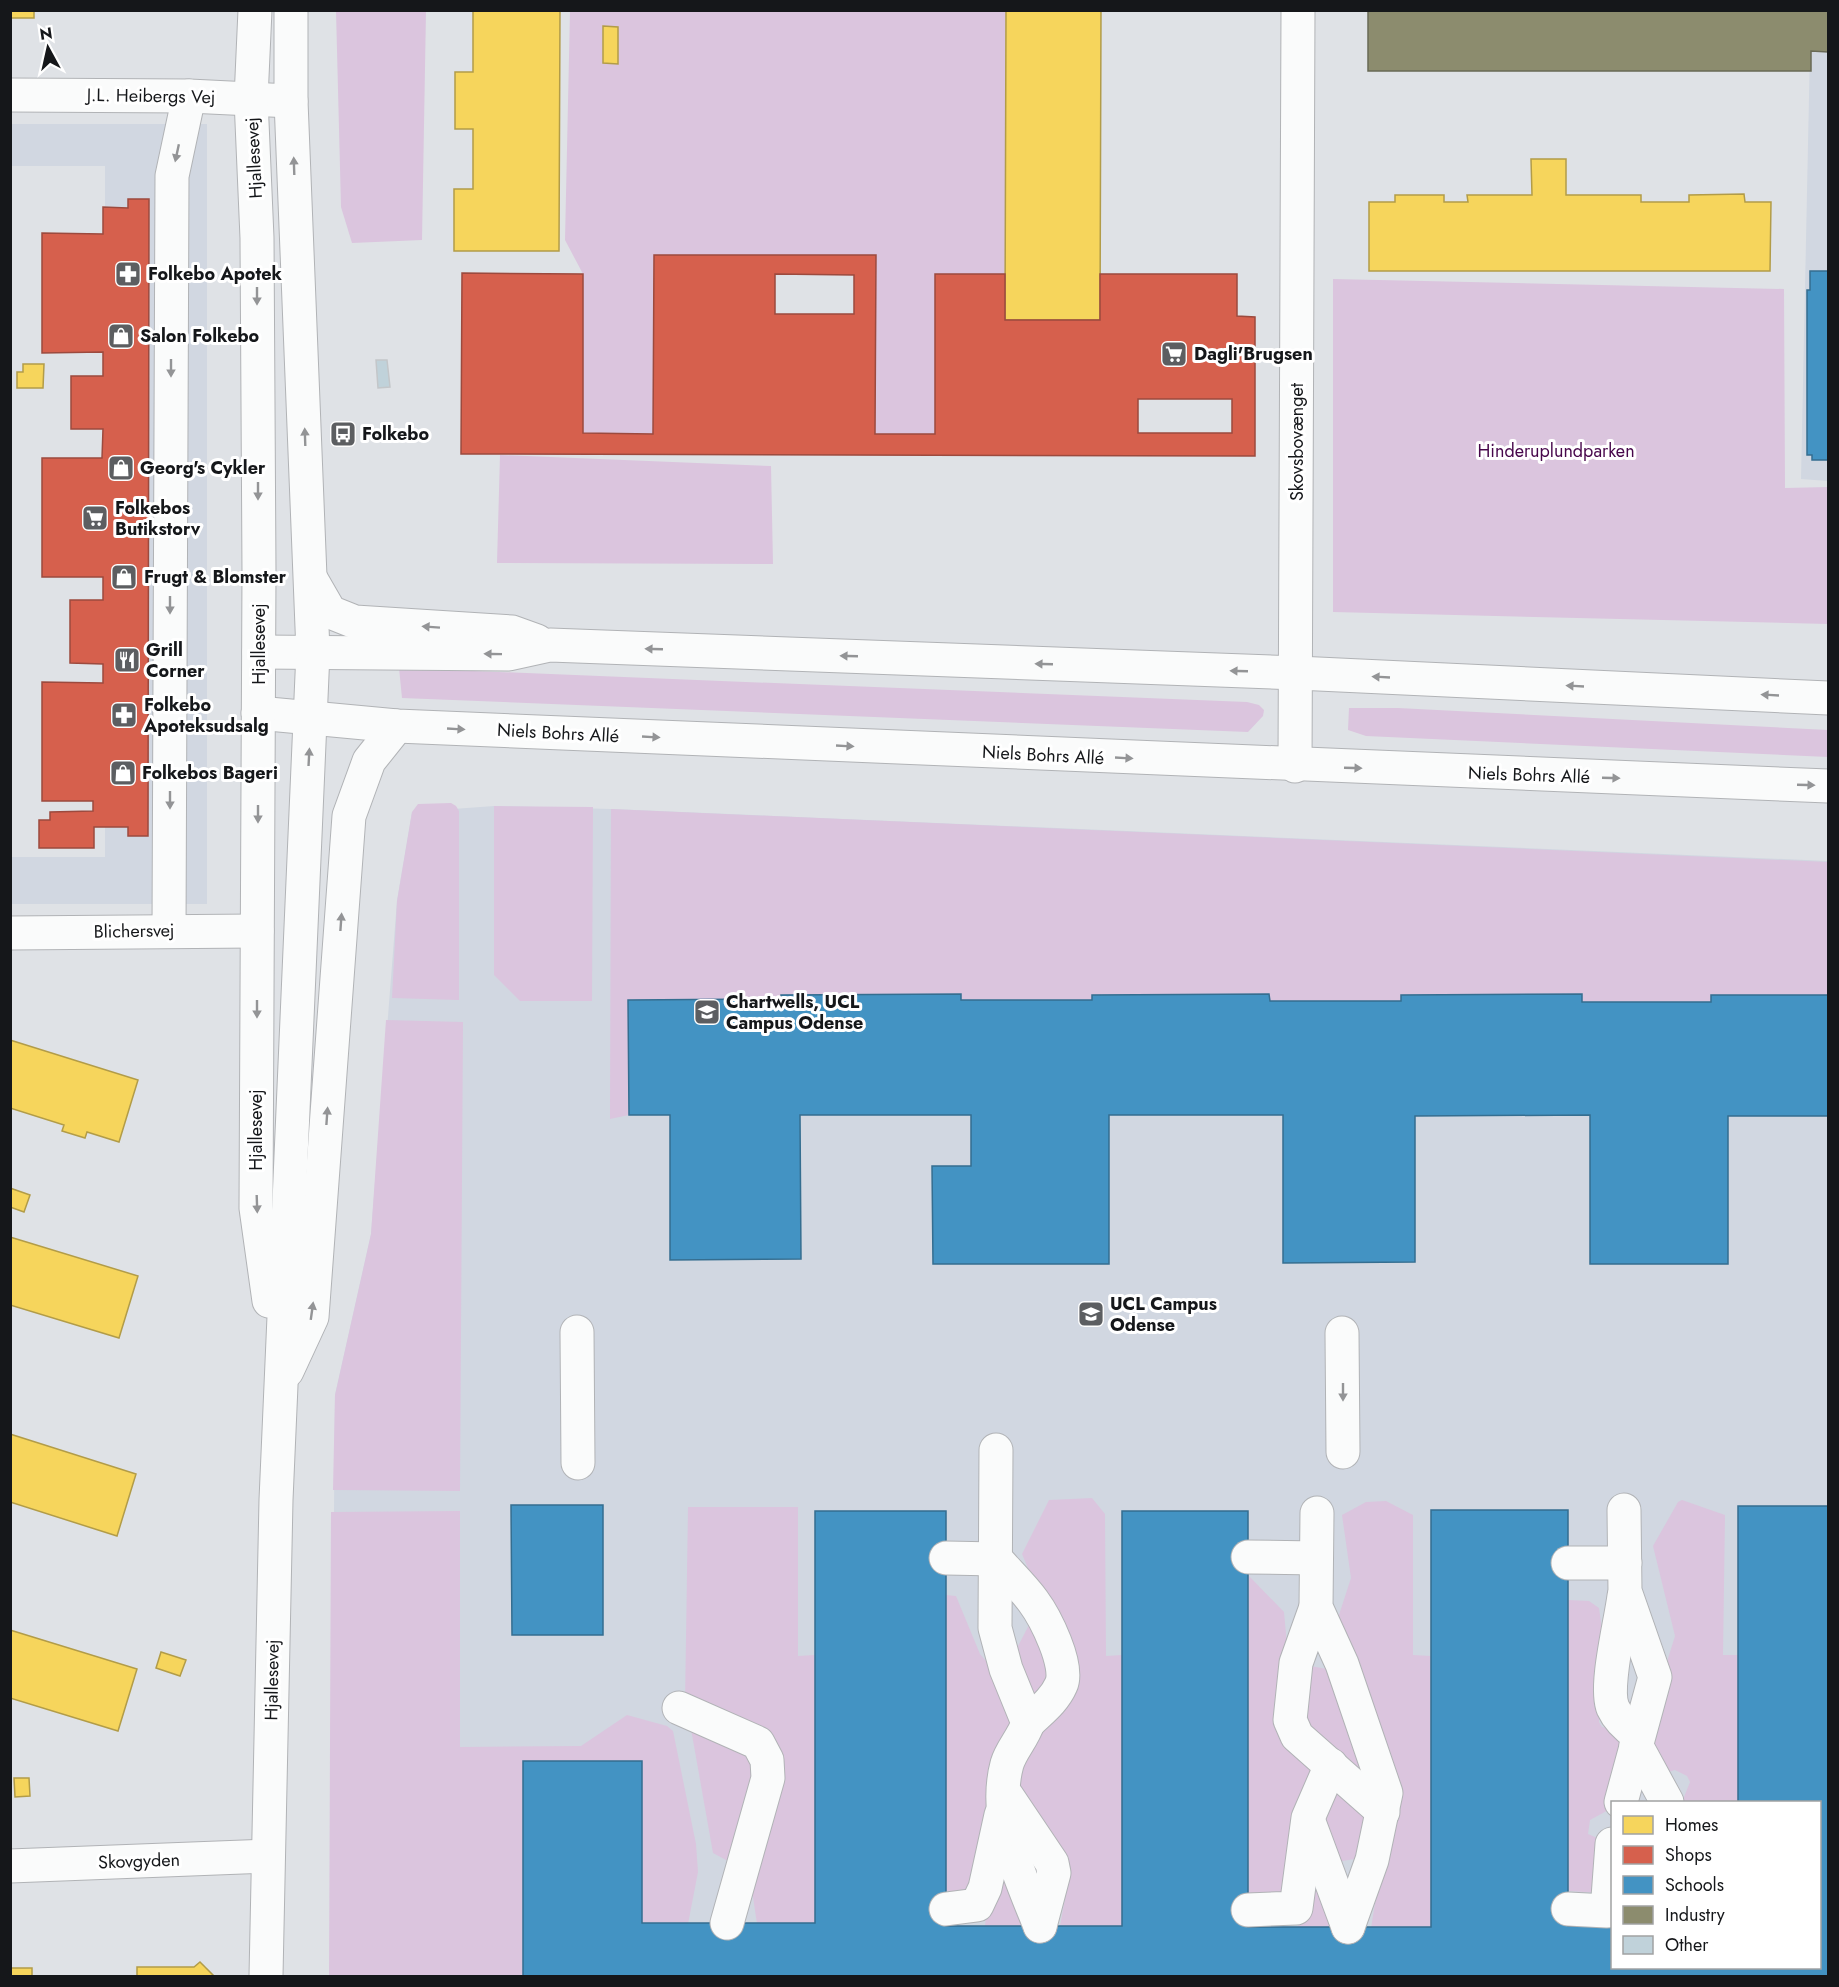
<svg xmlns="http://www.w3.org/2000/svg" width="1839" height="1987" font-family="Jost,sans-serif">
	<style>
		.built { fill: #d1d7e1; fill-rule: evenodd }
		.green { fill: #dbc5de }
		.homes { fill: #f6d55c; stroke: #b29c48; stroke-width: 1.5 }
		.shops { fill: #d6604d; stroke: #9c4a3e; stroke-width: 1.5; fill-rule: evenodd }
		.schools { fill: #4393c3; stroke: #356e90; stroke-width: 1.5 }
		.industry { fill: #8c8c6e; stroke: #686955; stroke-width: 1.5 }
		.building { fill: #c0d2da; stroke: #c3c6c9; stroke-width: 1.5 }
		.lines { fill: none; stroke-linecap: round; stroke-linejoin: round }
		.minor-casing { stroke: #b1b3b6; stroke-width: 35 }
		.major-casing { stroke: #b1b3b6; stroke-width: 35 }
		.minor { stroke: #fafbfb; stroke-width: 33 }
		.major { stroke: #fafbfb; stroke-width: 33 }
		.oneway { fill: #939496 }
		.labels { text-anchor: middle; stroke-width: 6; stroke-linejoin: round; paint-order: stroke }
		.street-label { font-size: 18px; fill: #15171a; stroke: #fff }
		.poi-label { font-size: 18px; font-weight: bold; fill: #15171a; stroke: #fff; text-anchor: start }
		.park-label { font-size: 18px; fill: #47074b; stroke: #fff }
	</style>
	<rect width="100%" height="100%" fill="#dfe2e6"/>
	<g class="built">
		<path d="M1810,49H1828V481L1801,479Z"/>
		<path d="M11,124H207V904H11V857H105V166H11Z"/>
		<path d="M494,806L611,809L1828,861V1976H330L335,1395L371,1234L397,901L412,812ZM1612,1802H1820V1968H1612Z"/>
	</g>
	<g class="green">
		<path d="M336,11H426L422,240L352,243L341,207Z"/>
		<path d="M570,11H1006L1005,274H935V434H875V255H654L653,434L583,433V274L565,240Z"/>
		<path d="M1333,279L1784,289L1785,488L1828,487V624L1333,612Z"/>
		<path d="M500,455L771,466L773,564L497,563Z"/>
		<path d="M399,668L1247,702L1259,705L1264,710L1263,716L1248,732L402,698Z"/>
		<path d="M1349,708H1398L1828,730V757L1366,736L1348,730Z"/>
		<path d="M451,803L456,806L459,811V1000L392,998L397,901L412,812L418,804Z"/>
		<path d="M494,806L593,807L592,1001H520L494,975Z"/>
		<path d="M611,809L1828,862V995H1711V1002H1582L1581,994L1402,995L1401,1001H1270L1269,994L1092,995V1000H961L960,994L782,995L781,999L629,1000V1115L610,1119Z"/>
		<path d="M386,1020L463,1022L460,1491L333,1490L335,1395L371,1234Z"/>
		<path d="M1092,1498L1105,1514L1106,1656L1122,1655V1926H1060L1067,1888L1011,1774L1066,1659L1022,1554L1049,1500Z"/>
		<path d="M1682,1500L1725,1515L1723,1655H1738V1802H1682L1690,1782L1687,1776L1675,1770L1665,1773L1644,1735L1675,1636L1653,1546L1678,1502Z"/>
		<path d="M1386,1501L1413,1515V1655L1431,1656V1927L1371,1928L1393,1794L1337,1621L1351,1578L1342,1515L1366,1502Z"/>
		<path d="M688,1507H798V1656L815,1655V1923L757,1924L748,1863L772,1776L685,1704Z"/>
		<path d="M460,1511V1747L581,1746L627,1715L667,1726L673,1731L696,1844L698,1872L688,1924L642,1923L641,1761H523V1976H329L331,1512Z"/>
		<path d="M1248,1575L1284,1612L1290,1678L1317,1759L1293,1893H1248Z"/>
		<path d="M946,1595L956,1596L980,1654L992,1668L1015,1715L973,1893L946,1891Z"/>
		<path d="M1568,1600L1589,1601L1599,1608L1602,1629L1599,1722L1602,1727L1623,1730L1612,1808L1590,1820L1588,1834L1609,1843L1603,1893L1568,1891Z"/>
		<path d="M1031,1621L1055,1655L1036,1709L1014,1654Z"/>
		<path d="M1310,1666L1327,1669L1371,1786L1296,1714Z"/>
		<path d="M691,1729L756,1748L739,1859L726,1860L713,1853Z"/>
		<path d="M1330,1779L1369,1807L1366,1857L1331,1863L1316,1811Z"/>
		<path d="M1309,1833L1330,1927H1298Z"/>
		<path d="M1001,1835L1021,1926H985L989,1885Z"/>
	</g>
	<g class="homes">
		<rect x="10" y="10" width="24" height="8"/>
		<path d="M473,10H560L559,251H454V189H473V129H455V72H473Z"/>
		<path d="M1006,10H1101L1100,320H1005Z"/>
		<path d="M603,26L618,27V64L603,63Z"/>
		<path d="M1531,159H1566V195H1641V202H1689V195L1744,194L1745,202H1771L1770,271H1369V202H1395V195H1444V202H1468L1467,195H1532Z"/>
		<path d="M23,364H44L43,388H17V372H23Z"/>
		<path d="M10,1040L138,1080L119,1142L87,1132L85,1138L62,1131L64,1125L10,1108Z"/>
		<path d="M10,1188L30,1195L24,1212L10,1207Z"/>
		<path d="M10,1237L138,1276L119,1338L10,1305Z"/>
		<path d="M10,1434L136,1474L117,1536L10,1502Z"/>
		<path d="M10,1630L137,1669L118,1731L10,1698Z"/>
		<path d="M161,1652L186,1660L180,1676L156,1668Z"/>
		<path d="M14,1778H29L30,1796L15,1797Z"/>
		<path d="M200,1962L214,1976H137V1967H194Z"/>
		<rect x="10" y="1968" width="22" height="8"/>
	</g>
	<g class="shops">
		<path d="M128,199H149L148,836H128V827H94V848H39V820H50V812L93,811V801H42V682L103,683V664L70,663V600H103V577H42V458H102L103,429H71V376H103V352L42,353V233L103,234V207L128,208Z"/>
		<path d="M654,255H876L875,434H935V274H1005V320H1100V274H1237V316L1255,317V456L461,454L462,273L583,274V433L653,434ZM775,274L854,275V314H775ZM1138,399H1232V433H1138Z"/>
	</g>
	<g class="schools">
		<path d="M1810,271H1828V460H1812V455H1807V290H1810Z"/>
		<path d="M961,994V1000H1092V995L1269,994L1270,1001H1401V995L1582,994V1002H1711V995H1828V1116H1728V1264H1590V1115L1415,1116V1262L1283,1263V1115H1109V1264H933L932,1166H971V1115H800L801,1259L670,1260V1115H629L628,1000L781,999V995Z"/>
		<path d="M511,1505H603V1635H512Z"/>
		<path d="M1738,1506H1828V1976H523V1761H642V1923H815V1511H946V1926H1122V1511H1248V1927H1431V1510H1568V1926H1612V1968H1820V1802H1738Z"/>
	</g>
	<path class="industry" d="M1368,10H1828V52L1811,51V71H1368Z"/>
	<path class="building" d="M376,360H387L390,387L378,388Z"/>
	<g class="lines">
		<defs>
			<g id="minor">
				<path d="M10,95L189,96L291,101"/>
				<path d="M311,579L330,612L355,622L512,632L537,641"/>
				<path d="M259,652L509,654L550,645L1297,673L1828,698"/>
				<path d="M258,713L397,726L1828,786"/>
				<path d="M1295,766L1298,10"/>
				<path d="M169,931L172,176L189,96"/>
				<path d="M10,933L257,931"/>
				<path d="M577,1332L578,1463"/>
				<path d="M1342,1333L1343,1452"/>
				<path d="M996,1450L995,1628L1006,1669L1028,1723C1023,1738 1011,1750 1007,1764C992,1819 1020,1876 1040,1926"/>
				<path d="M1317,1513L1316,1607L1342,1664L1386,1793L1372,1860L1348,1927"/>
				<path d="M1248,1557L1316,1558"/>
				<path d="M946,1558L996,1559C1008,1573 1022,1586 1033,1601C1045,1617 1070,1666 1061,1685C1054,1701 1040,1711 1028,1723"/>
				<path d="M1568,1563H1625"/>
				<path d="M1624,1596C1621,1621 1604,1687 1613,1708C1618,1719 1628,1728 1638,1735"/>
				<path d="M1316,1607L1296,1663L1290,1720L1297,1736L1383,1812"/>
				<path d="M679,1708L758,1743L767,1760L768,1778L727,1923"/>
				<path d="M1636,1745L1667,1802"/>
				<path d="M1007,1796L1052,1863L1054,1873L1040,1926"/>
				<path d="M1621,1802L1655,1677L1625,1591L1624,1510"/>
				<path d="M1309,1822L1348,1927"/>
				<path d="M10,1866L268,1856"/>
				<path d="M946,1909L977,1905L985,1888L1001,1815"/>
				<path d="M1568,1909L1607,1911L1612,1844"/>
				<path d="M1248,1910L1296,1908L1308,1818L1331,1765"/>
			</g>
			<g id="major">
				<path d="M255,10L251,99L257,238L259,572L256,1208L269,1301"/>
				<path d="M287,1371L312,1317L349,816L369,761L397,726"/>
				<path d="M266,1976L276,1500L313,652L291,101V10"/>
			</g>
		</defs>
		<use href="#minor" class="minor-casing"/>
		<use href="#major" class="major-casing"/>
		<use href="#minor" class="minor"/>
		<use href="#major" class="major"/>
	</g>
	<defs><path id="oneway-solid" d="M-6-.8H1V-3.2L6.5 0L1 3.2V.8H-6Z" transform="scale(1.5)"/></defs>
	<g class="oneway">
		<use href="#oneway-solid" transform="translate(177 153) rotate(102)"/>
		<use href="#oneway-solid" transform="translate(294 166) rotate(-92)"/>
		<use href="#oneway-solid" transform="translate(257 296) rotate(90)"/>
		<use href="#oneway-solid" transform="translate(171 368) rotate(90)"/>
		<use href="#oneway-solid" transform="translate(305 437) rotate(-92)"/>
		<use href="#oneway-solid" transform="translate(258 491) rotate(90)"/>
		<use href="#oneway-solid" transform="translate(170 605) rotate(90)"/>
		<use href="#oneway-solid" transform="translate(431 627) rotate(-176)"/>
		<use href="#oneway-solid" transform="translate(654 649) rotate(-178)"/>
		<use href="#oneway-solid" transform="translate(493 654) rotate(-179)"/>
		<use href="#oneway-solid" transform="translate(849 656) rotate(-178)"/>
		<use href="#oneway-solid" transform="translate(1044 664) rotate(-178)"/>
		<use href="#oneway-solid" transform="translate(1239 671) rotate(-178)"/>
		<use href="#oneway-solid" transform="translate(1381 677) rotate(-177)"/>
		<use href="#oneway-solid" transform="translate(1575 686) rotate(-177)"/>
		<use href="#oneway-solid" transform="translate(1770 695) rotate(-177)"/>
		<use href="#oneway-solid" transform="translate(456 729) rotate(3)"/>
		<use href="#oneway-solid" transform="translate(651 737) rotate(3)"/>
		<use href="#oneway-solid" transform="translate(845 746) rotate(3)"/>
		<use href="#oneway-solid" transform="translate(309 757) rotate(-87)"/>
		<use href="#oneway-solid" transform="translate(1124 758) rotate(3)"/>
		<use href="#oneway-solid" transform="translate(1353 768) rotate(2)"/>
		<use href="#oneway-solid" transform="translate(1611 778) rotate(2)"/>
		<use href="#oneway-solid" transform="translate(1806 785) rotate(2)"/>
		<use href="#oneway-solid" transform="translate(170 800) rotate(90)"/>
		<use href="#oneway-solid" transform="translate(258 814) rotate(90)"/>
		<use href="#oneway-solid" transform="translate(341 922) rotate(-86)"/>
		<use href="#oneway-solid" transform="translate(257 1009) rotate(90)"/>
		<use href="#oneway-solid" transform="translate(327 1116) rotate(-86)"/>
		<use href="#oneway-solid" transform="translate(257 1204) rotate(88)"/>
		<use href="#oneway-solid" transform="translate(312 1311) rotate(-82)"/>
		<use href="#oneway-solid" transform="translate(1343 1392) rotate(90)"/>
	</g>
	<defs>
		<symbol id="pharmacy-square" viewBox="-11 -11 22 22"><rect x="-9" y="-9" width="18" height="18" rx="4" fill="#5c5e61" stroke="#fff"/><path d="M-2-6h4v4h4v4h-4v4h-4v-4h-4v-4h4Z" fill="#fff"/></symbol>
		<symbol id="shop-square" viewBox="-11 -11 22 22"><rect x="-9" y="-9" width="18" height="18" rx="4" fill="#5c5e61" stroke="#fff"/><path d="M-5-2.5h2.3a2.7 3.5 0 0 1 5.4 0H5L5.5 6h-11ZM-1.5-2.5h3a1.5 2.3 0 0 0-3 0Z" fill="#fff"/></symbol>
		<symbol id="supermarket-square" viewBox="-11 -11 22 22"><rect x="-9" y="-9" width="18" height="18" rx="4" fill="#5c5e61" stroke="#fff"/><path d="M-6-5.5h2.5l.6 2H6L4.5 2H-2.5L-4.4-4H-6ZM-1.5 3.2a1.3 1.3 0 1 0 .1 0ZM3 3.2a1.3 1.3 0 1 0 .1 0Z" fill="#fff"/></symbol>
		<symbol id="bus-square" viewBox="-11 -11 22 22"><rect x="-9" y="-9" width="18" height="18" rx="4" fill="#5c5e61" stroke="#fff"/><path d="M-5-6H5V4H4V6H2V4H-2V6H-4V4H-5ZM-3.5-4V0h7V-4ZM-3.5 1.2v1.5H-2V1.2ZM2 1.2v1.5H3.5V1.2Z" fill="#fff"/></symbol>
		<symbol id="restaurant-square" viewBox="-11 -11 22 22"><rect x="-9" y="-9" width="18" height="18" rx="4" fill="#5c5e61" stroke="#fff"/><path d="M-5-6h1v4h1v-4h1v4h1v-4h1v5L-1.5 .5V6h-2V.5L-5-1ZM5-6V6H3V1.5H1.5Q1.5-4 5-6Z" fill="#fff"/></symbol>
		<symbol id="school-square" viewBox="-11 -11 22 22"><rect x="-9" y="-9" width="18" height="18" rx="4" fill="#5c5e61" stroke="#fff"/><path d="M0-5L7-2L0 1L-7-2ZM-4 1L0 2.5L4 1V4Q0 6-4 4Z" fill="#fff"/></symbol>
		<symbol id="university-square" viewBox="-11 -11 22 22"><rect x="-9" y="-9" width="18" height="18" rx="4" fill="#5c5e61" stroke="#fff"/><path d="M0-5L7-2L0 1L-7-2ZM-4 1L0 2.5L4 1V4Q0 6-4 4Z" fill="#fff"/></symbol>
	</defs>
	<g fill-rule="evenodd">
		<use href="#pharmacy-square" x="113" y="259" width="30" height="30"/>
		<use href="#shop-square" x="106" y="321" width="30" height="30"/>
		<use href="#supermarket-square" x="1159" y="339" width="30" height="30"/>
		<use href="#bus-square" x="328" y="419" width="30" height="30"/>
		<use href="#shop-square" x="106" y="453" width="30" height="30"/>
		<use href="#supermarket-square" x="80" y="503" width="30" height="30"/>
		<use href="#shop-square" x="109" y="562" width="30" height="30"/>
		<use href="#restaurant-square" x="112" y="645" width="30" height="30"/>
		<use href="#pharmacy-square" x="109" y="700" width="30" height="30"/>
		<use href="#shop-square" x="108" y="758" width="30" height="30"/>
		<use href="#school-square" x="692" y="997" width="30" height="30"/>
		<use href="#university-square" x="1076" y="1299" width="30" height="30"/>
	</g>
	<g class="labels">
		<g class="street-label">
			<text transform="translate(151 96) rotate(1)" y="6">J.L. Heibergs Vej</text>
			<text transform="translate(254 158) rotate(-93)" y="6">Hjallesevej</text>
			<text transform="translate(1297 442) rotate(-90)" y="6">Skovsbovænget</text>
			<text transform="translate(259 644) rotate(-90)" y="6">Hjallesevej</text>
			<text transform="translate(558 733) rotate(3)" y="6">Niels Bohrs Allé</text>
			<text transform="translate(1043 755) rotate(3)" y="6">Niels Bohrs Allé</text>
			<text transform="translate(1529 775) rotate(2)" y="6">Niels Bohrs Allé</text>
			<text transform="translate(134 931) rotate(-1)" y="6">Blichersvej</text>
			<text transform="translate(256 1130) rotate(-90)" y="6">Hjallesevej</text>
			<text transform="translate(272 1680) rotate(-89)" y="6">Hjallesevej</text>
			<text transform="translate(139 1861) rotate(-2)" y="6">Skovgyden</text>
		</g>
		<g class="poi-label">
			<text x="148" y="280">Folkebo Apotek</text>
			<text x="140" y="342">Salon Folkebo</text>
			<text x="1194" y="360">Dagli'Brugsen</text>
			<text x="362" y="440">Folkebo</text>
			<text x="140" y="474">Georg's Cykler</text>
			<text x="115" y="514">Folkebos<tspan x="115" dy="21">Butikstorv</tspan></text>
			<text x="144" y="583">Frugt &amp; Blomster</text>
			<text x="146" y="656">Grill<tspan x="146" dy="21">Corner</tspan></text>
			<text x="144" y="711">Folkebo<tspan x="144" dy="21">Apoteksudsalg</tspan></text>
			<text x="142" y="779">Folkebos Bageri</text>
			<text x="726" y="1008">Chartwells, UCL<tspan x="726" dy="21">Campus Odense</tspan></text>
			<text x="1110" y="1310">UCL Campus<tspan x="1110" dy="21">Odense</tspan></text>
		</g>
		<g class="park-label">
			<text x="1556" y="457">Hinderuplundparken</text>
		</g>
	</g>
	<rect width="1839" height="1987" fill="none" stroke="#15171a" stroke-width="24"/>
	<rect x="1611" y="1801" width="210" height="168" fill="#ffffff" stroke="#a1a2a3" stroke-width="1.5"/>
	<rect x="1623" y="1816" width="30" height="18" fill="#f6d55c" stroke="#a1a2a3" stroke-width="1.5"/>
	<text x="1665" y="1831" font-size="18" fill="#15171a">Homes</text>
	<rect x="1623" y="1846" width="30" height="18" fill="#d6604d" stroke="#a1a2a3" stroke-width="1.5"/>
	<text x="1665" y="1861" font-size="18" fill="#15171a">Shops</text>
	<rect x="1623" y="1876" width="30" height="18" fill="#4393c3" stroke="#a1a2a3" stroke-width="1.5"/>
	<text x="1665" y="1891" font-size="18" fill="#15171a">Schools</text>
	<rect x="1623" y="1906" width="30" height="18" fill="#8c8c6e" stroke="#a1a2a3" stroke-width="1.5"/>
	<text x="1665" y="1921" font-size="18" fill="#15171a">Industry</text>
	<rect x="1623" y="1936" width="30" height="18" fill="#c0d2da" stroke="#a1a2a3" stroke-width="1.5"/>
	<text x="1665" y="1951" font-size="18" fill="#15171a">Other</text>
	<g transform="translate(48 48) rotate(352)" stroke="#ffffff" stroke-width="4.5" paint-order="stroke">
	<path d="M0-4.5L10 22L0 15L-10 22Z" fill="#15171a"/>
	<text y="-9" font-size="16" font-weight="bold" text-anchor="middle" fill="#15171a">N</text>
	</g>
</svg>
